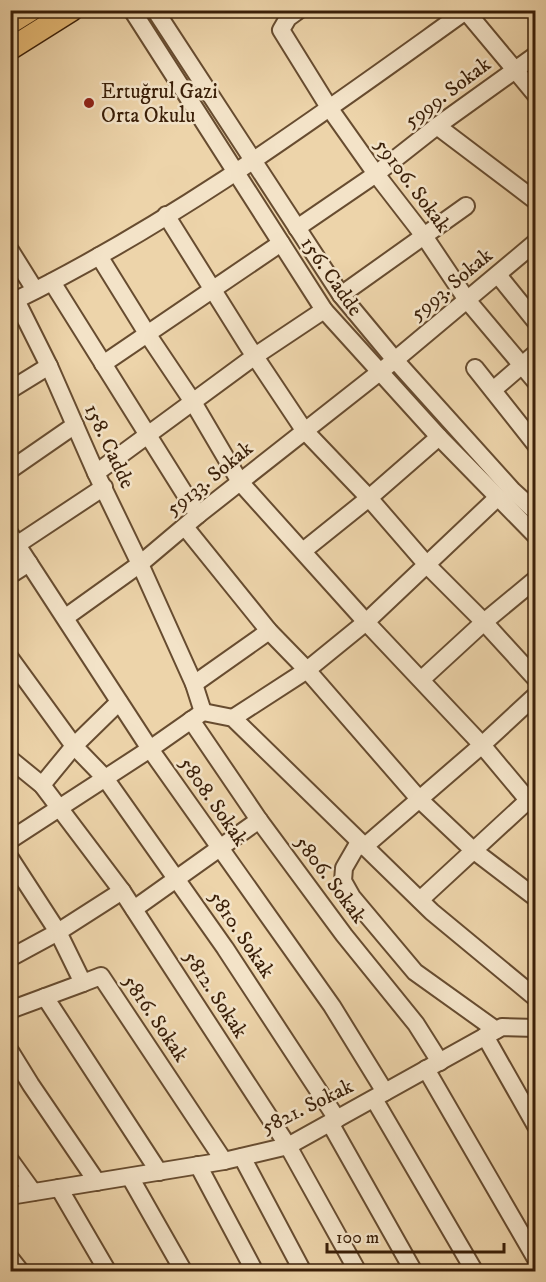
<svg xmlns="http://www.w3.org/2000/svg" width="546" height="1282" font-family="'IM FELL DW Pica',serif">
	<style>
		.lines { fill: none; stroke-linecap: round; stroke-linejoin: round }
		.minor-casing { stroke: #674c30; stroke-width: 20 }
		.major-casing { stroke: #3a1f08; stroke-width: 24 }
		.minor { stroke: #f3e3c8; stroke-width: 16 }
		.major { stroke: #e6ba75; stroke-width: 21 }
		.poi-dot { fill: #8f2418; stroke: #f3e3c8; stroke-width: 2 }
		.labels { text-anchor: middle; stroke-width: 5; stroke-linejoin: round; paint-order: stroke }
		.poi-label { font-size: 21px; fill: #3a1f08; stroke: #f3e3c8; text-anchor: start }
		.street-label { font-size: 21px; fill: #3a1f08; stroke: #f3e3c8 }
	</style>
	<rect width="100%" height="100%" fill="#edd4aa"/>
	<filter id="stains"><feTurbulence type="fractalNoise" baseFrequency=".00333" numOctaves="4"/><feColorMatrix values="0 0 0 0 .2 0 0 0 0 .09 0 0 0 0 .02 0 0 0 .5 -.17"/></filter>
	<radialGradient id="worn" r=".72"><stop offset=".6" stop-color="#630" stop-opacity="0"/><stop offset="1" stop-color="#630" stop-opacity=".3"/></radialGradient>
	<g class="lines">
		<defs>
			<g id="minor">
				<path d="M132,10L324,310L439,437L536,536"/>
				<path d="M155,10L341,295L395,360L513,491L536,512"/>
				<path d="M299,10L288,18L281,30L330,109L376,174L424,236L467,300L536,382"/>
				<path d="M465,10L536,95"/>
				<path d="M437,126L536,201"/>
				<path d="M166,215L248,346L304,430L369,498L427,565L484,622L536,679"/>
				<path d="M297,228L376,174L437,126L536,55"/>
				<path d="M10,250L35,290"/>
				<path d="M99,256L148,335L193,402L240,482L366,622L482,745L528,800"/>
				<path d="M498,275L536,322"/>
				<path d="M52,282L198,515"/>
				<path d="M341,295L466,206"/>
				<path d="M16,300L49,366L96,473L140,564L194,684L203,712"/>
				<path d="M10,303C173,224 320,115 467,10"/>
				<path d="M103,364L281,243"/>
				<path d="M475,368L536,445"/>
				<path d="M10,390L49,366"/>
				<path d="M493,390L536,353"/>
				<path d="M10,470L75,425"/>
				<path d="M96,473L255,356L324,310"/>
				<path d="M185,527L269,631L307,670L420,800L473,850L536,898"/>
				<path d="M10,534L150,749L332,1006L385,1092"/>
				<path d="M18,544L104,487"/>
				<path d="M303,551L369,498L439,437"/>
				<path d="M10,575L29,563"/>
				<path d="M66,617L140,564L198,515L395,360L536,242"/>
				<path d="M10,658L74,746L105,778L225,948L337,1119"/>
				<path d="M422,679L484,622L536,579"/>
				<path d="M194,684L269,631"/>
				<path d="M203,712L233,718L432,912L536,998"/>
				<path d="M233,718L307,670L366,622L497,498"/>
				<path d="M191,720L259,820L344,935L416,1024L440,1062"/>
				<path d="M10,759L42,785L122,891L288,1146L358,1272"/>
				<path d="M42,785L74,746L119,702"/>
				<path d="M10,840L150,749L200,714"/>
				<path d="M359,842L344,868L343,881L352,897L415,972L496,1030"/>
				<path d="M364,847L482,745L536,695"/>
				<path d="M10,858L58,932L83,983L101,976L224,1161"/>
				<path d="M420,900L536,793"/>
				<path d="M134,909L259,820"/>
				<path d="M10,958L58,932L122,891"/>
				<path d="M45,997L159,1172"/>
				<path d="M10,1010L83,983"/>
				<path d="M485,1036L536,1126"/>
				<path d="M10,1051L31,1085L97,1182"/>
				<path d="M426,1069L536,1259"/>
				<path d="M374,1099L475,1272"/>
				<path d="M330,1123L414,1272"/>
				<path d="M242,1157L303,1272"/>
				<path d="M10,1160L33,1192"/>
				<path d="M198,1165L255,1272"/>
				<path d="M130,1177L184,1272"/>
				<path d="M59,1188L108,1272"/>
				<path d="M10,1196L224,1161L288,1146L502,1027L536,1028"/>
				<path d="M10,1258L21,1272"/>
			</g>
			<g id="major">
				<path d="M10,23L31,10"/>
				<path d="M10,49L72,10"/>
			</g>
		</defs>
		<use href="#minor" class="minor-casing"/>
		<use href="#major" class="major-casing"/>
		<use href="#minor" class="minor"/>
		<use href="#major" class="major"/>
	</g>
	<circle class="poi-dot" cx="89" cy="103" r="6"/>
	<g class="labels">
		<g class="poi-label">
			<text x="101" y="98">Ertuğrul Gazi<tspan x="101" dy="24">Orta Okulu</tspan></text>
		</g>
		<g class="street-label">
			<text transform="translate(447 92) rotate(-37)" y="7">5999. Sokak</text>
			<text transform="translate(413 185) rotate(53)" y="7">59106. Sokak</text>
			<text transform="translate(332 276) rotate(55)" y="7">156. Cadde</text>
			<text transform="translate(451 284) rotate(-40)" y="7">5993. Sokak</text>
			<text transform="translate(110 446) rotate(65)" y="7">158. Cadde</text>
			<text transform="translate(209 478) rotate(-39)" y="7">59133. Sokak</text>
			<text transform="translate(214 801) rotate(55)" y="7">5808. Sokak</text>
			<text transform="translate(331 879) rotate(53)" y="7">5806. Sokak</text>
			<text transform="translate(242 934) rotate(56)" y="7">5810. Sokak</text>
			<text transform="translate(216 994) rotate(57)" y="7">5812. Sokak</text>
			<text transform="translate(156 1018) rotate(56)" y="7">5816. Sokak</text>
			<text transform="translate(307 1106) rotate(-26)" y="7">5821. Sokak</text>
		</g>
	</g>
	<rect width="546" height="1282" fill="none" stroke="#edd4aa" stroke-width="36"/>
	<rect x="12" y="12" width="522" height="1258" fill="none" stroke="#3a1f08" stroke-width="3"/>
	<rect x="18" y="18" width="510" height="1246" fill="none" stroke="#3a1f08" stroke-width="1.5"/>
	<path d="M327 1243v9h177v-9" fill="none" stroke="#3a1f08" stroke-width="3"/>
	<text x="336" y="1243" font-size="18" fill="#3a1f08" stroke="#f3e3c8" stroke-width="4.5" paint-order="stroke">100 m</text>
	<rect width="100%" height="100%" filter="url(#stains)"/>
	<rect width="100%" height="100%" fill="url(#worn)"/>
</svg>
